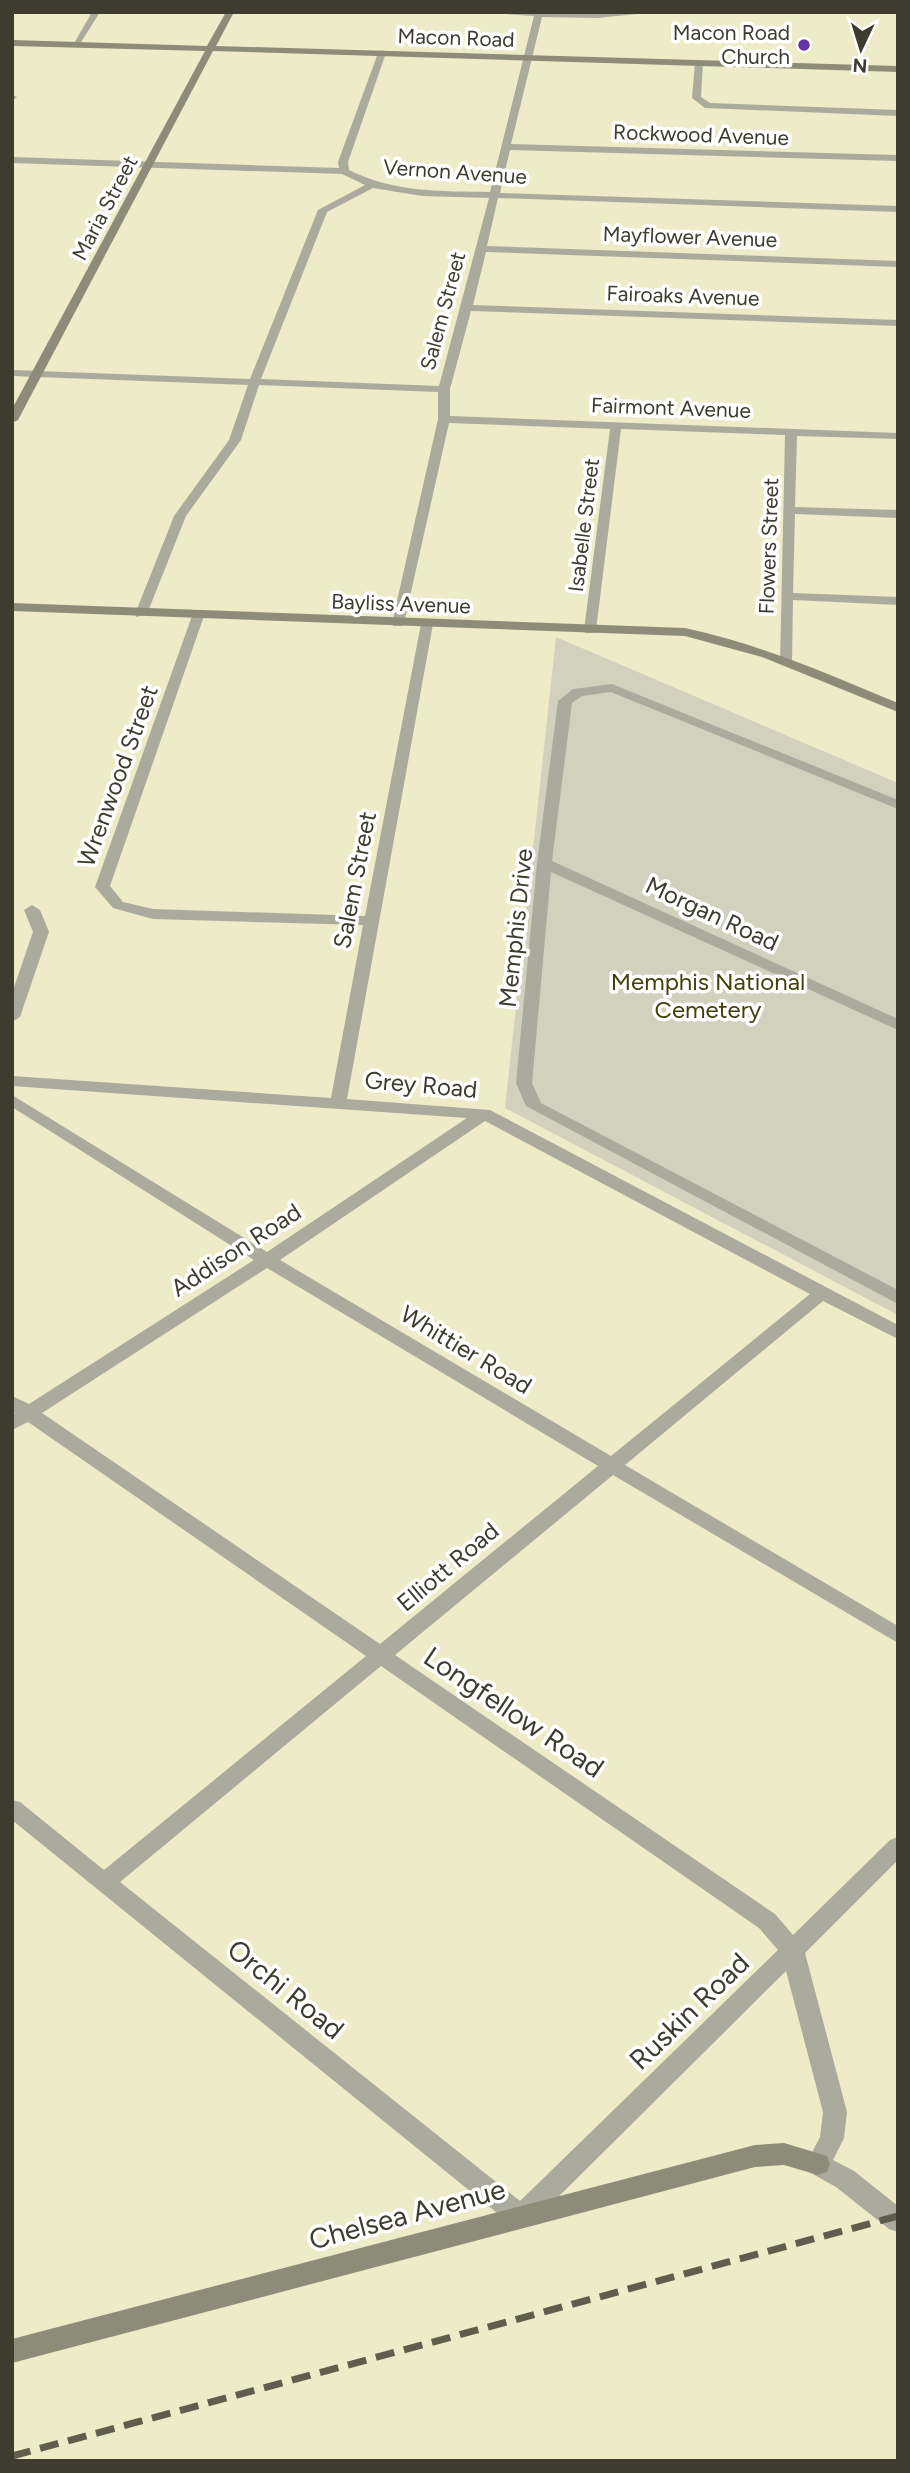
<svg xmlns="http://www.w3.org/2000/svg" width="910" height="2473" font-family="Figtree,sans-serif">
	<style>
		.green { fill: #d2d1be }
		.lines { fill: none; stroke-linecap: round; stroke-linejoin: round }
		.street { fill: #abab9d; fill-rule: evenodd }
		.secondary { fill: #8d8c79; fill-rule: evenodd }
		.rail { stroke: #5f5e4c; stroke-width: 7; stroke-dasharray: 19 10; stroke-linecap: butt }
		.poi-dot { fill: #6832a9; stroke: #fff; stroke-width: 2.5 }
		.labels { text-anchor: middle; stroke-width: 7; stroke-linejoin: round; paint-order: stroke }
		.far-poi-label { font-size: 21px; fill: #3d3c2e; stroke: #fff; text-anchor: end }
		.far-street-label { font-size: 21px; fill: #3d3c2e; stroke: #fff }
		.street-label { font-size: 24px; fill: #3d3c2e; stroke: #fff }
		.park-label { font-size: 24px; fill: #433f09; stroke: #fff }
		.near-street-label { font-size: 28px; fill: #3d3c2e; stroke: #fff }
	</style>
	<rect width="100%" height="100%" fill="#edebc8"/>
	<path class="green" d="M556,637L898,783V1315L505,1108Z"/>
	<g class="lines">
		<g class="street">
			<path d="M92,12H100L78,47H72Z"/>
			<path d="M475,12H657L597,18L542,17L511,144L898,155V161L510,150L500,193L898,206V212L498,198L487,246L898,261V267L486,252L473,305L898,320V326L471,311L450,389V416L898,433V439L797,436L795,507L898,510V518L795,514L793,593L898,597V605L793,600L792,661L790,664H780L785,435L621,429L596,630L595,633H585L584,630L610,429L449,423L404,623L403,626H393L392,623L438,419V392L259,385L241,440L186,516L147,614L136,617L135,614L174,516L229,440L248,385L12,376V370L250,379L318,210L365,185L342,174L12,163V157L339,168L338,162L378,53L382,50L386,53L348,162L349,170C395,193 440,191 490,192L534,16ZM373,188L422,196L489,198L439,386L261,379L327,212Z"/>
			<path d="M699,60L703,63L701,97L710,103L898,110V116L705,108L692,98L695,63Z"/>
			<path d="M12,95L17,97L12,101Z"/>
			<path d="M198,612L204,616L110,886L123,902L153,909L365,916L421,624L427,620L432,621L433,624L347,1099L490,1110L898,1325V1339L823,1301L625,1465L898,1626V1643L613,1475L395,1655L775,1914L793,1935L890,1840L898,1837V1860L805,1953L847,2112L844,2138L833,2160L854,2171L898,2206V2232L889,2229L836,2187L809,2172L806,2164L820,2137L823,2112L786,1971L530,2225L521,2228L512,2225L12,1820V1800L20,1802L104,1870L366,1656L28,1422L12,1430V1415L15,1413L12,1411V1396L29,1404L254,1260L12,1107V1095L267,1252L467,1118L12,1086V1076L331,1098L363,925L153,919L113,908L95,887L192,616ZM485,1121L810,1294L611,1456L280,1260ZM267,1268L598,1466L380,1644L42,1413ZM381,1666L759,1928L778,1950L520,2201L120,1882Z"/>
			<path d="M612,684L898,800V809L611,692L582,696L572,703L552,861L898,1019V1030L551,872L532,1083L541,1103L898,1290V1304L526,1106L516,1083L537,863L558,701L573,689Z"/>
			<path d="M32,905L40,910L49,932L20,1017L12,1022V993L33,932L24,910Z"/>
		</g>
		<g class="secondary">
			<path d="M226,12H234L216,46L898,66V72L213,51L18,420L12,423V409L205,51L12,46V40L207,46Z"/>
			<path d="M12,603L685,628C760,644 828,674 898,703V712L762,657L685,636L12,611Z"/>
			<path d="M784,2143L827,2156L830,2164L827,2172L818,2175L784,2165L755,2167L12,2363V2339L755,2145Z"/>
		</g>
		<path class="rail" d="M12,2456L898,2216"/>
	</g>
	<circle class="poi-dot" cx="804" cy="45" r="7"/>
	<g class="labels">
		<g class="far-poi-label">
			<text x="790" y="40">Macon Road<tspan x="790" dy="24">Church</tspan></text>
		</g>
		<g class="far-street-label">
			<text transform="translate(456 38) rotate(2)" y="7">Macon Road</text>
			<text transform="translate(701 135) rotate(2)" y="7">Rockwood Avenue</text>
			<text transform="translate(455 172) rotate(4)" y="7">Vernon Avenue</text>
			<text transform="translate(105 208) rotate(-62)" y="7">Maria Street</text>
			<text transform="translate(690 237) rotate(2)" y="7">Mayflower Avenue</text>
			<text transform="translate(683 296) rotate(2)" y="7">Fairoaks Avenue</text>
			<text transform="translate(443 311) rotate(-75)" y="7">Salem Street</text>
			<text transform="translate(671 408) rotate(2)" y="7">Fairmont Avenue</text>
			<text transform="translate(584 525) rotate(-83)" y="7">Isabelle Street</text>
			<text transform="translate(769 546) rotate(-88)" y="7">Flowers Street</text>
			<text transform="translate(401 604) rotate(2)" y="7">Bayliss Avenue</text>
		</g>
		<g class="street-label">
			<text transform="translate(118 776) rotate(-70)" y="8">Wrenwood Street</text>
			<text transform="translate(355 880) rotate(-79)" y="8">Salem Street</text>
			<text transform="translate(712 914) rotate(25)" y="8">Morgan Road</text>
			<text transform="translate(516 928) rotate(-84)" y="8">Memphis Drive</text>
			<text transform="translate(421 1085) rotate(5)" y="8">Grey Road</text>
			<text transform="translate(236 1250) rotate(-33)" y="8">Addison Road</text>
			<text transform="translate(466 1350) rotate(31)" y="8">Whittier Road</text>
			<text transform="translate(448 1567) rotate(-40)" y="8">Elliott Road</text>
		</g>
		<g class="park-label">
			<text x="708" y="990">Memphis National<tspan x="708" dy="28">Cemetery</tspan></text>
		</g>
		<g class="near-street-label">
			<text transform="translate(514 1712) rotate(34)" y="10">Longfellow Road</text>
			<text transform="translate(286 1989) rotate(39)" y="10">Orchi Road</text>
			<text transform="translate(689 2011) rotate(-44)" y="10">Ruskin Road</text>
			<text transform="translate(407 2214) rotate(-15)" y="10">Chelsea Avenue</text>
		</g>
	</g>
	<rect width="910" height="2473" fill="none" stroke="#3d3c2e" stroke-width="28"/>
	<g transform="translate(861 49) rotate(184)" stroke="#ffffff" stroke-width="5" paint-order="stroke">
	<path d="M0-5L12 26L0 18L-12 26Z" fill="#3d3c2e"/>
	<text y="-10" font-size="19" font-weight="bold" text-anchor="middle" fill="#3d3c2e">N</text>
	</g>
</svg>
